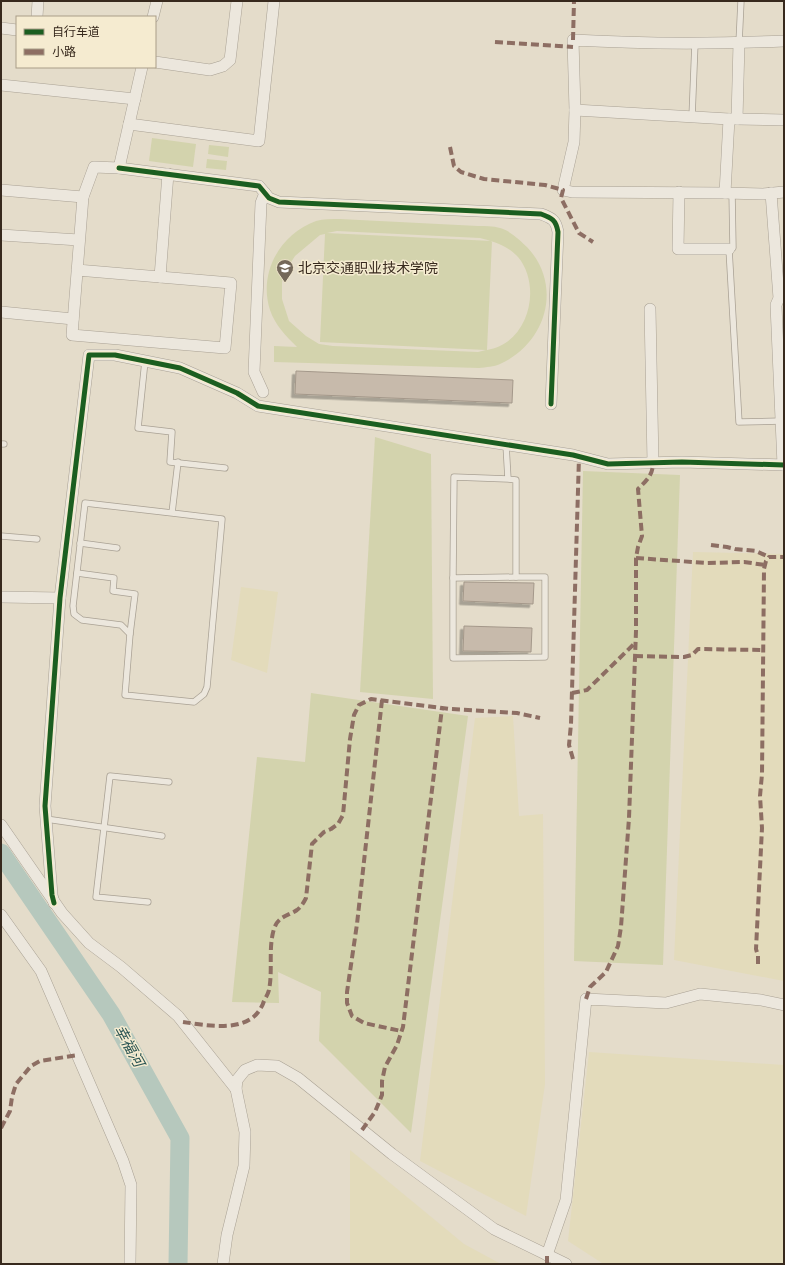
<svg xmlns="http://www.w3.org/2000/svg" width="785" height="1265" font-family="'Roboto Serif','Noto Sans SC',serif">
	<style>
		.farmland { fill: #e3dbbb }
		.green { fill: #d3d3ad; fill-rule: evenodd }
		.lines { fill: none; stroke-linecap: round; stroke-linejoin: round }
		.river { stroke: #b6c8bd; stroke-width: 19 }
		.building { fill: #c7baab; stroke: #a4988a; filter: url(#shadow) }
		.service-casing { stroke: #a9a194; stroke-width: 7 }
		.minor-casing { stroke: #a9a194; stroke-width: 12 }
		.service { stroke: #ece7dd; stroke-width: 5.5 }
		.minor { stroke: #ece7dd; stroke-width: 11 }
		.quiet { stroke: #8d6e63; stroke-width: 4; stroke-dasharray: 8 4; stroke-linecap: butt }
		.cycleway-casing { stroke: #f5ebd0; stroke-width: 8 }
		.cycleway { stroke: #1b5e20; stroke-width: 5 }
		.labels { text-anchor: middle; stroke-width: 3; stroke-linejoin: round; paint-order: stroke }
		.poi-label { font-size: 14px; fill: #37291d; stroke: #f5ebd0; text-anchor: start }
		.water-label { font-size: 15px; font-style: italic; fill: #2c5654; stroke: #f5ebd0 }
	</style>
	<defs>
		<filter id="shadow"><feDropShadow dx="-3.5" dy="3.5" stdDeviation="0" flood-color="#0004"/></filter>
	</defs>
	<rect width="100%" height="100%" fill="#e4dcca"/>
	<g class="farmland">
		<path d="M693,552L784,554V981L674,960Z"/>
		<path d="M241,587L278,592L267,673L231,660Z"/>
		<path d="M513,716L519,816L543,814L545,1084L526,1216L420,1161L475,718Z"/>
		<path d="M589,1052L784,1065V1264H608L602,1263L568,1241Z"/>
		<path d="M350,1150L464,1244L501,1264H350Z"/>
	</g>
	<g class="green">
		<path d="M152,138L196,144L193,167L149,161Z"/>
		<path d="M209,145L229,147L228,157L208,154Z"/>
		<path d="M207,159L227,161L226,170L206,168Z"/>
		<path d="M340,219L478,226C485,226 493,226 500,228C509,230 520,240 527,247C563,285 547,343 500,364C494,367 486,367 479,368L274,362V346L297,347C286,336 275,325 270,310C258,273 280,234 316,221C323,219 332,219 340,219ZM337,231L480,238C493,241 508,246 518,257C543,287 528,344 487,350L492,241L327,233ZM325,234L320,342L486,350L478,352L333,346L319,344L306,336L289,321L282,299V282L286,270L295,256L320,235Z"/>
		<path d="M375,437L431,454L433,699L360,692Z"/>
		<path d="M583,471L680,475L663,965L574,961Z"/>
		<path d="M311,693L468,716L411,1133L319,1041L321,992L278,972L279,1003L232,1002L257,757L305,762Z"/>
	</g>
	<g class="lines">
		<path class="river" d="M1,853L111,1014L180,1138L178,1264"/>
	</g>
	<g class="building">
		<path d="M296,371L513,380L512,403L295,394Z"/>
		<path d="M464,582L534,583L533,604L463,601Z"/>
		<path d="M464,626L532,628L531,652L463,651Z"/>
	</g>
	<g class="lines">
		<defs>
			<g id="service">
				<path d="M739,43L741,1"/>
				<path d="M692,117L695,43"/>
				<path d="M732,192L733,248L729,249L739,422L781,421"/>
				<path d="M145,361L138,428L172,432L170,462L225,468"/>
				<path d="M1,444H4"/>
				<path d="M506,445L508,479L516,480V577L453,578L454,477L508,479"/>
				<path d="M172,513L222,519L207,687L204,694L194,702L125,695L130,634L121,625L82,620L74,614L73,606L85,503L172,513L178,462"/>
				<path d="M1,536L37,539"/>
				<path d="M80,543L117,548"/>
				<path d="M77,573L114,578L113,591L135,594L130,634"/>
				<path d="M453,578V658L545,657V577H516"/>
				<path d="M46,819L162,836"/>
				<path d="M148,902L96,897L110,776L169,782"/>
			</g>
			<g id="minor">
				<path d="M37,17L38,1"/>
				<path d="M153,17L157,1"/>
				<path d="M1,28L17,30"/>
				<path d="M739,43L737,119H729L725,193L763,194L784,192"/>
				<path d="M155,62L210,70L223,66L230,60L237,1"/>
				<path d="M1,85L135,99"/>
				<path d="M575,110L729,119"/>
				<path d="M737,119L784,120"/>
				<path d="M129,124L259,141L274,1"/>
				<path d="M119,168L259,186L269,198L279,202L541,214C552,218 556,220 558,232L551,404"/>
				<path d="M1,190L83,197"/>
				<path d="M679,192L678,249H729"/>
				<path d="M725,193L572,192L563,190L574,142L575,110L573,40C644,44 714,44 784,41"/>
				<path d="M771,193L779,298L776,305L783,465"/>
				<path d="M1,235L79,240"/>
				<path d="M77,270L231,283L225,348L72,335L83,197L94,167L119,168L142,67"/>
				<path d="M160,277L168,174"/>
				<path d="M650,309L653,463"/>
				<path d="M1,312L73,319"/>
				<path d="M263,392L254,372L261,203L265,193"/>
				<path d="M1,597L60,598"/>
				<path d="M1,825L62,913L89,943L121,967L178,1016L236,1089"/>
				<path d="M54,903L52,895L45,806L60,598L89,355H115L180,368L237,393L258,406L573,455L608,464L682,462L784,465"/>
				<path d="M1,915L41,971L123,1161L131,1185L130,1264"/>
				<path d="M547,1255L566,1200L586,999L666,1003L700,994L761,1000L784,1005"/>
				<path d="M223,1264L227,1235L244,1166L245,1132L236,1089L237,1080L245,1070L257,1065L277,1066L298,1078L392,1154L494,1229L566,1264"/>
			</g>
		</defs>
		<use href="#service" class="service-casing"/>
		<use href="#minor" class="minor-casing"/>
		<use href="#service" class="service"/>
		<use href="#minor" class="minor"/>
		<g class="quiet">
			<path d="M573,40L574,1"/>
			<path d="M495,42L573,47"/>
			<path d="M450,147L454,166L461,172L484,179L545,185L563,190L561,198L579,233L593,242"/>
			<path d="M711,545L727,547L735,549L756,551L769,557"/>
			<path d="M636,558L707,563L744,562L765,565"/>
			<path d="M635,656L684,657L692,655L698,649L763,650"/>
			<path d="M572,693L587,690L635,643"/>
			<path d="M382,700L357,924L347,992V1003L352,1016L364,1023L401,1031"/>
			<path d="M573,759L569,745L571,724L579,457"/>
			<path d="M758,964V956L756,949L762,828L760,796L762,774L764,569L766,561L769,557H784"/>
			<path d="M586,999L590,987L606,972L618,946L621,927L629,818L636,631V558L638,547L642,536L638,489C646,481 653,475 653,463"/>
			<path d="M183,1022C204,1025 234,1031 252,1018C258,1014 262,1007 264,1001C266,997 268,994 269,990C273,970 268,948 274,929C278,916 288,916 297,910C301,907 304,902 306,898L312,844L324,832L331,829L338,824L343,815L350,739L354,715L359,705L371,699L450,709L517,713L540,718"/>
			<path d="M1,1128L10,1111L12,1097L16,1084L31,1066L40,1061L78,1055"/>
			<path d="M362,1130L375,1112L382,1095V1081L385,1067L397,1045L403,1027L442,708"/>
			<path d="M547,1264V1255"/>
		</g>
		<defs>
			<g id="cycleway">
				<path d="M119,168L259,186L269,198L279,202L541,214C552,218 556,220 558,232L551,404"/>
				<path d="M54,903L52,895L45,806L60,598L89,355H115L180,368L237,393L258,406L573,455L608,464L682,462L784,465"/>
			</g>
		</defs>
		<use href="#cycleway" class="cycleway-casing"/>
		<use href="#cycleway" class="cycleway"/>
	</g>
	<defs>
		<symbol id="university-pin" viewBox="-11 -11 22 30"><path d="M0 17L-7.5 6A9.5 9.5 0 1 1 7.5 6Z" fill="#74685a" stroke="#f5ebd0"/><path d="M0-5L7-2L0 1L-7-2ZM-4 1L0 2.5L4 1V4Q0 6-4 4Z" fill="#fff"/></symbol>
	</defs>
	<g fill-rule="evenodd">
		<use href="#university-pin" x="275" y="258" width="20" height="27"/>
	</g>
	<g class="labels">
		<g class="poi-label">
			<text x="298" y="273">北京交通职业技术学院</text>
		</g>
		<g class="water-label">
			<text transform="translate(129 1046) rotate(61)" y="5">幸福河</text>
		</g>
	</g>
	<rect width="785" height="1265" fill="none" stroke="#37291d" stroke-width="4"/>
	<rect x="16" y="16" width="140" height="52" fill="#f5ebd0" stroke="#a99d88"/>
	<rect x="24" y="29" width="20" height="6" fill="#1b5e20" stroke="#a99d88"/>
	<text x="52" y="36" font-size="12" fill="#37291d">自行车道</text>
	<rect x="24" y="49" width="20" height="6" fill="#8d6e63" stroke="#a99d88"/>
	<text x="52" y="56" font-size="12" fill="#37291d">小路</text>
</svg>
